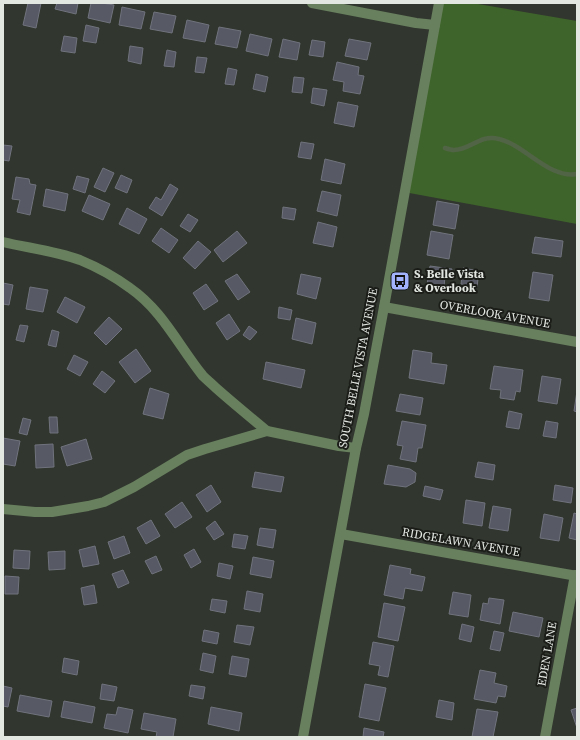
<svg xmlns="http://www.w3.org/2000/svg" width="580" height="740" font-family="'Source Serif 4',serif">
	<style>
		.green { fill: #3f642b }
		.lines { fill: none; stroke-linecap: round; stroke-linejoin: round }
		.stream { stroke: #516445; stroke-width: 4.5 }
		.building { fill: #575a64; stroke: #70737d }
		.minor { stroke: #69805f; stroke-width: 10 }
		.labels { text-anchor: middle; stroke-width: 4; stroke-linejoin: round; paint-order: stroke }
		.poi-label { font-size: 12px; font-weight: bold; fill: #e3e7e2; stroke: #1b1d19; text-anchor: start }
		.street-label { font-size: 12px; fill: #e3e7e2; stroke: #1b1d19 }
	</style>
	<rect width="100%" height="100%" fill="#31372e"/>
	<path class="green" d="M439,3H472L577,21V224L404,192Z"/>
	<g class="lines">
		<path class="stream" d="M445,148C448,149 451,150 454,150C471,150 479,134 499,139C525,145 549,179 577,174"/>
	</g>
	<g class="building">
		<path d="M28,3H41L36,28L23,25Z"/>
		<path d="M57,3H78L76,14L55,9Z"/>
		<path d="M91,3H102L114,5L110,23L88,18Z"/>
		<path d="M122,7L145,12L141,29L119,25Z"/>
		<path d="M154,12L176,16L172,33L150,29Z"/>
		<path d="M187,20L209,25L205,42L183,38Z"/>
		<path d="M86,25L99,28L96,43L83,41Z"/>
		<path d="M219,27L241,31L237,48L215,44Z"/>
		<path d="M250,34L272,39L268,56L246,51Z"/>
		<path d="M64,36L77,38L75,53L61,51Z"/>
		<path d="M283,39L300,43L297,60L279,57Z"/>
		<path d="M349,39L371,43L367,60L345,56Z"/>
		<path d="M312,40L325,42L323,57L309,55Z"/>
		<path d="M130,46L143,48L141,64L128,61Z"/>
		<path d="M167,50L176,52L174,67L164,66Z"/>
		<path d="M197,57L207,58L204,73L195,72Z"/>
		<path d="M337,62L359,67L358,75L364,76L360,94L343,91L344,82L333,80Z"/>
		<path d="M228,68L237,70L234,85L225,84Z"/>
		<path d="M256,74L268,77L265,92L253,89Z"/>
		<path d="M294,77L304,78L302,93L292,92Z"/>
		<path d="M313,88L327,90L324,106L311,103Z"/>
		<path d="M338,102L358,106L354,127L334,123Z"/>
		<path d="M301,142L314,144L311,159L298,157Z"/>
		<path d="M3,145L12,146L9,161L3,160Z"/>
		<path d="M325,159L345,164L341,184L321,180Z"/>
		<path d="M103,168L114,173L105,192L94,187Z"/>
		<path d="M121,175L132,180L127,193L115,188Z"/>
		<path d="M77,176L89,179L85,193L73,189Z"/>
		<path d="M16,177L29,179L30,184L36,185L30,215L17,212L20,200L12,199Z"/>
		<path d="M170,184L178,189L162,216L149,208L156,197L161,200Z"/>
		<path d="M46,189L68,194L65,211L43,206Z"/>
		<path d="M322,191L341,195L337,216L317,211Z"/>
		<path d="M89,195L110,204L103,220L82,211Z"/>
		<path d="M437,201L459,205L455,229L433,225Z"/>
		<path d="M283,207L296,209L294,220L282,218Z"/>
		<path d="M127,208L147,219L139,234L119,224Z"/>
		<path d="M188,214L198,220L190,232L180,226Z"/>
		<path d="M318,222L337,227L333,247L313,243Z"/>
		<path d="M161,228L178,240L169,253L152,241Z"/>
		<path d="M237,231L247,243L223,262L214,250Z"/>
		<path d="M431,231L453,235L449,259L427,255Z"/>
		<path d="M535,237L563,241L561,257L532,253Z"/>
		<path d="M198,241L211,252L195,269L183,258Z"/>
		<path d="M430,266L452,269L450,277L445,276L444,288L427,285Z"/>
		<path d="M463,268L479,271L477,287L461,284Z"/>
		<path d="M533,272L553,275L549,301L529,298Z"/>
		<path d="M237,274L250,292L238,300L225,281Z"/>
		<path d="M301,274L321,278L316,299L297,294Z"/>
		<path d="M3,283L13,285L9,305L3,304Z"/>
		<path d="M206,284L218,301L204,310L193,293Z"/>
		<path d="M30,287L48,290L43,312L26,309Z"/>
		<path d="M65,297L85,307L77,323L57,312Z"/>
		<path d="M279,307L292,310L290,320L278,318Z"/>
		<path d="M229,314L240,331L227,340L216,323Z"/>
		<path d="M109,317L122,329L106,345L94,333Z"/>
		<path d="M296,318L316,323L312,344L292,339Z"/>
		<path d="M20,325L28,326L24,342L16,340Z"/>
		<path d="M249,326L257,332L250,340L243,335Z"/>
		<path d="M52,330L59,332L56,347L48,345Z"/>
		<path d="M136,349L151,371L135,383L119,362Z"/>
		<path d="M413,350L432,353L431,363L447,365L444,384L409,378Z"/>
		<path d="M74,355L88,362L80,376L67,369Z"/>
		<path d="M266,362L305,370L301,388L263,379Z"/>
		<path d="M494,366L523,370L520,392L516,391L514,400L500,398L501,390L490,389Z"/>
		<path d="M102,371L115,381L105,393L93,384Z"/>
		<path d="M542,376L561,379L557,404L538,401Z"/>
		<path d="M150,388L169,394L163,419L143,414Z"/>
		<path d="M577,391V412L574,411Z"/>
		<path d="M400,394L423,398L420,415L396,411Z"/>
		<path d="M509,411L522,414L519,429L506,427Z"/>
		<path d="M49,417H57L58,433H50Z"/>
		<path d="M23,418L31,420L27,435L19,433Z"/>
		<path d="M402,421L426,425L422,448H418L416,462L400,459L403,446L397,445Z"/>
		<path d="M546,421L558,423L556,438L543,436Z"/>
		<path d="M3,438L20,441L15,466L3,464Z"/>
		<path d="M86,439L92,459L67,466L61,447Z"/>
		<path d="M53,444L54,467L36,468L35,445Z"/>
		<path d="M478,462L495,465L493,480L475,477Z"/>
		<path d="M388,465L410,469L416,473L415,482L406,487L384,484Z"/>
		<path d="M255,472L284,477L281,492L252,487Z"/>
		<path d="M211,485L221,502L207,512L196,495Z"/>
		<path d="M555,485L573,488L571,503L553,500Z"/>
		<path d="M425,486L443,490L440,500L423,496Z"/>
		<path d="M466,500L485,503L482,526L463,523Z"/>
		<path d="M182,502L192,517L175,528L165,514Z"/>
		<path d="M493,506L511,509L508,531L489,528Z"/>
		<path d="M574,513L577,514V540L569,538Z"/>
		<path d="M544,514L563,518L559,541L540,538Z"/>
		<path d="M151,520L160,536L146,544L137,528Z"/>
		<path d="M215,521L224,534L214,540L206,528Z"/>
		<path d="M260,528L276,530L273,548L257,545Z"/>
		<path d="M234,534L248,536L245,549L232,547Z"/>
		<path d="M124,536L130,553L114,559L108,542Z"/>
		<path d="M95,546L99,564L83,567L79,550Z"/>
		<path d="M194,549L201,562L191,568L184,555Z"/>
		<path d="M14,550L30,551L29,569L13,568Z"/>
		<path d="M65,551V569L49,570L48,552Z"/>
		<path d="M156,556L162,570L152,574L145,561Z"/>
		<path d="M253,557L274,561L271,578L250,574Z"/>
		<path d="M219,563L233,566L230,579L217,576Z"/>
		<path d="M390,565L411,569L410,574L425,577L422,591L405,588L403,599L384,595Z"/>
		<path d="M123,570L129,583L118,588L112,574Z"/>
		<path d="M5,576L19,577L18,594H5Z"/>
		<path d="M94,585L97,603L84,605L81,588Z"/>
		<path d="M247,591L263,594L260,612L244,609Z"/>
		<path d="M453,592L471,595L468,617L449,614Z"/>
		<path d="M489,598L504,600L500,624L480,620L483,603L488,604Z"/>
		<path d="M212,599L227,601L225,613L210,610Z"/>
		<path d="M384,603L405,607L398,641L378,637Z"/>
		<path d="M513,612L543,618L539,637L509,631Z"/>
		<path d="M462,624L474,627L471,642L459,639Z"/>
		<path d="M237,625L254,627L250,645L234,642Z"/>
		<path d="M204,630L219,633L217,644L202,641Z"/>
		<path d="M494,631L504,633L500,651L490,649Z"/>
		<path d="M373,642L394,646L388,677L378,675L380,666L369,664Z"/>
		<path d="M203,653L216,656L213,673L200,670Z"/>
		<path d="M232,656L249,659L246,677L229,674Z"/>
		<path d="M64,658L79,661L77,675L62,672Z"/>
		<path d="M480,670L496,673L494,683L507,686L505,697L498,696L496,703L474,699Z"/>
		<path d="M102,684L117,687L114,701L100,699Z"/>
		<path d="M365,684L386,688L379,721L359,717Z"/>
		<path d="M191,685L205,687L203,699L189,696Z"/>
		<path d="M3,686L12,688L8,707L3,706Z"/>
		<path d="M20,695L52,701L49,717L17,711Z"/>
		<path d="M439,700L454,703L452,720L436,717Z"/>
		<path d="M64,701L95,707L92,723L61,717Z"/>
		<path d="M118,707L133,710L128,733L104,728L107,714L116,715Z"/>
		<path d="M211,707L242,713L239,731L208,724Z"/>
		<path d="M577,708V728L571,710Z"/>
		<path d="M477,709L498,712L493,737H472Z"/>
		<path d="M144,713L176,719L173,737H156L157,732L141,729Z"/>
		<path d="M364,728L384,732L383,737H363Z"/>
	</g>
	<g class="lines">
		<g class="minor">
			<path d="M312,3L416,23L435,25"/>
			<path d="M3,242C28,248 55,251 80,260C97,267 115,277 130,288C163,311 178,345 203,376C207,380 212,384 216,388C233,403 250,417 267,431"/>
			<path d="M384,307L577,342"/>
			<path d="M3,509L35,512H52L88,506L104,502L134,487L187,455L205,449L267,431L339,446L356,448"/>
			<path d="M341,534L577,576"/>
			<path d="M303,737L356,448L364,414L384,307L439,3"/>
			<path d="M545,737L575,575"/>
		</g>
	</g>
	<defs>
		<symbol id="bus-square" viewBox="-11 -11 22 22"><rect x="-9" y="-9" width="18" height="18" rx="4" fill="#a3b2fd" stroke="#1b1d19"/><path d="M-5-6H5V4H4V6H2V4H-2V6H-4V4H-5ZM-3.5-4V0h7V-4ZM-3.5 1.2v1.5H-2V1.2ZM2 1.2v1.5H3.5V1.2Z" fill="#111"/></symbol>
	</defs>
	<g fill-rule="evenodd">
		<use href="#bus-square" x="389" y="270" width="22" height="22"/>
	</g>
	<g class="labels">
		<g class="poi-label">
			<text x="414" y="278">S. Belle Vista<tspan x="414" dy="14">&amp; Overlook</tspan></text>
		</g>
		<g class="street-label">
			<text transform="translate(495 314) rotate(10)" y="4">OVERLOOK AVENUE</text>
			<text transform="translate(358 368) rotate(-79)" y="4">SOUTH BELLE VISTA AVENUE</text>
			<text transform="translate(461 542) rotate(10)" y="4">RIDGELAWN AVENUE</text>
			<text transform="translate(547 654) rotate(-80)" y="4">EDEN LANE</text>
		</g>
	</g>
	<rect width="580" height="740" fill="none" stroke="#e3e7e2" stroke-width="8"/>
</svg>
